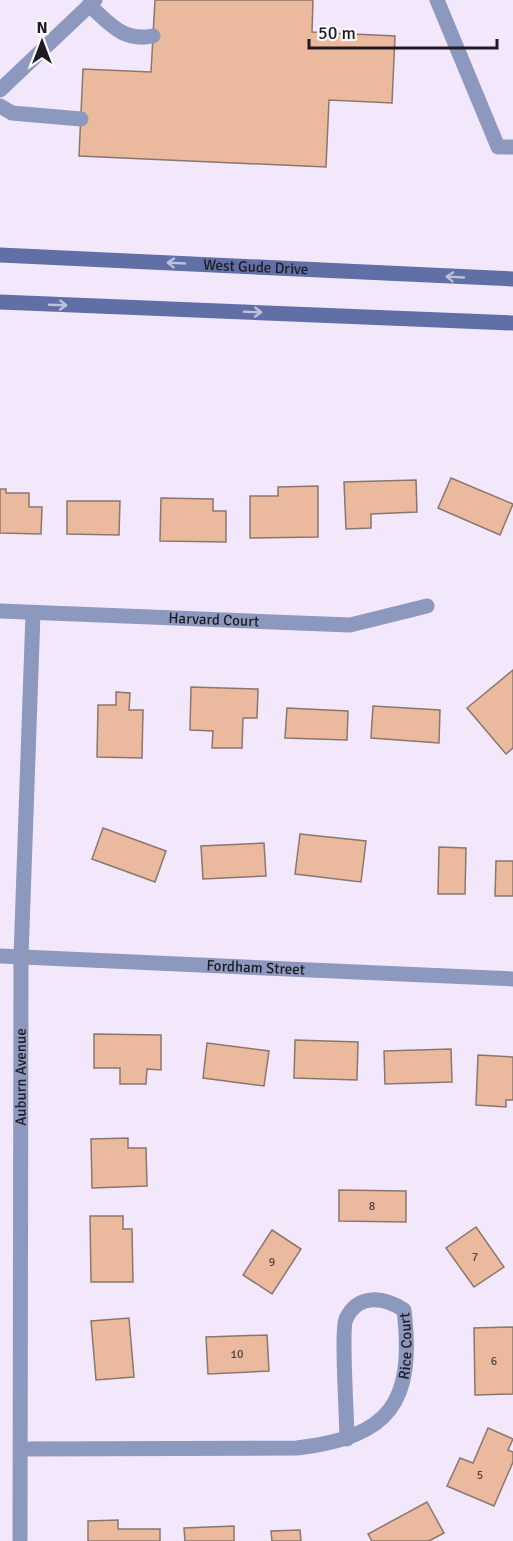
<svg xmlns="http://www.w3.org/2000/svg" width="513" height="1541" font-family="Signika,sans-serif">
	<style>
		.building { fill: #eab99e; stroke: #8b776c; stroke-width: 1.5 }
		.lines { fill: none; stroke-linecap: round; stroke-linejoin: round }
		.service { stroke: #8d98be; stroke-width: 15 }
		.minor { stroke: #8d98be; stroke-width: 15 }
		.tertiary { stroke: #8d98be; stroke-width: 15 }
		.secondary { stroke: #606fa5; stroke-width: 15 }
		.oneway { stroke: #bdc2da }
		.labels { text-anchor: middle; stroke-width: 4.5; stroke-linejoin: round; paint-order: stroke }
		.number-label { font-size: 12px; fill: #524241 }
		.street-label { font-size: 15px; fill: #1f1b22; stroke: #fbf9fd }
	</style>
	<rect width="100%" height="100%" fill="#f3e7fc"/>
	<g class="building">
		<path d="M155,0H313L312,32L395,36L392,103L329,100L326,167L79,156L83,69L151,72Z"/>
		<path d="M451,478L513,504L500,535L438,508Z"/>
		<path d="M416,480L417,512L371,514V528L346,529L344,482Z"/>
		<path d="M318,486V537L250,538V496H278V487Z"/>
		<path d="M0,489H6V493H29V507H42L41,534L0,533Z"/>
		<path d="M161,498L213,499V511H226V542L160,541Z"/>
		<path d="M67,501H120L119,535L67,534Z"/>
		<path d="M513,670V748L506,754L467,708Z"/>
		<path d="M191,687L258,689L257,718H243L242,748H212L213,731L190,730Z"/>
		<path d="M116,692L130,693L129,710H143L142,758L97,757L98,705H116Z"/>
		<path d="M373,706L440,710L439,743L371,738Z"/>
		<path d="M287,708L348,711L347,740L285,738Z"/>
		<path d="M103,828L166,851L155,882L92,859Z"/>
		<path d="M300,834L366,841L361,882L295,874Z"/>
		<path d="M264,843L266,876L203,879L201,846Z"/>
		<path d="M439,847L466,848L465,894H438Z"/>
		<path d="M496,861H513V896H495Z"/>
		<path d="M94,1034L161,1035V1070L147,1069L146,1084H120V1068H94Z"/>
		<path d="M295,1040L358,1042L357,1080L294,1078Z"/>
		<path d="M207,1043L269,1051L264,1086L203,1078Z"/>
		<path d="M451,1049L452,1082L385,1084L384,1051Z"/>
		<path d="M478,1055L513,1057V1100H506V1107L476,1105Z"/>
		<path d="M128,1138V1148H146L147,1186L92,1188L91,1139Z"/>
		<path d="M339,1190L406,1191V1222L339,1221Z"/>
		<path d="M90,1216H123V1229H132L133,1282H91Z"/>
		<path d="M476,1227L504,1267L474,1287L446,1248Z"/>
		<path d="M272,1230L301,1249L272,1294L243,1275Z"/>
		<path d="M129,1318L134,1377L96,1380L91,1321Z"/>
		<path d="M513,1327V1394L475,1395L474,1328Z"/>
		<path d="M267,1335L269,1371L208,1374L206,1337Z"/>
		<path d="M488,1428L513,1439L508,1450L513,1452V1462L494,1506L447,1486L460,1458L473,1463Z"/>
		<path d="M427,1502L444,1533L429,1541H372L368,1534Z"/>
		<path d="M118,1520V1529H160V1541H88V1521Z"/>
		<path d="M234,1526V1541H185L184,1528Z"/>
		<path d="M300,1530L301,1541H272L271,1531Z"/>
	</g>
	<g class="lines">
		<g class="service">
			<path d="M437,0L498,147H513"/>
			<path d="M89,5C110,24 123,42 153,36"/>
			<path d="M0,90L95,0"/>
			<path d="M0,106L12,113L81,119"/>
		</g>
		<g class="minor">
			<path id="s1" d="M0,611L350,625L427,606"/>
			<path id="s2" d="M21,1449L297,1448C390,1437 415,1403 404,1310C384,1297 358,1293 346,1319C341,1329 347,1420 347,1439"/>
			<path id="s3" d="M20,1541L21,957L33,613"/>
		</g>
		<path class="tertiary" id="s4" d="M0,956L513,979"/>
		<g class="secondary">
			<path id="s5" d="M0,255L513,279"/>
			<path d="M0,302L513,323"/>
		</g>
	</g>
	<defs><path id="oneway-shaft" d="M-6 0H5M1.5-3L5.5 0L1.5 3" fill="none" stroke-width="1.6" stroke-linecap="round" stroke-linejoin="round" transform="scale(1.5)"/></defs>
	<g class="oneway">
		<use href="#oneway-shaft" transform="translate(176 263) rotate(-177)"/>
		<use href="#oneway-shaft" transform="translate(455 277) rotate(-177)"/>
		<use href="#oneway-shaft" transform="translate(58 305) rotate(2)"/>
		<use href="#oneway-shaft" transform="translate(253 312) rotate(2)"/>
	</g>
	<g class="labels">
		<g class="number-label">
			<text x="372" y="1210">8</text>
			<text x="475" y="1261">7</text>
			<text x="272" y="1266">9</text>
			<text x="237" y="1358">10</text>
			<text x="494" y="1365">6</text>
			<text x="480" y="1479">5</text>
		</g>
		<g class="street-label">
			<text dy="5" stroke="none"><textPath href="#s5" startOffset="256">West Gude Drive</textPath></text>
			<text dy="5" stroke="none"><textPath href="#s1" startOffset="214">Harvard Court</textPath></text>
			<text dy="5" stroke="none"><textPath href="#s4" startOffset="256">Fordham Street</textPath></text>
			<text dy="5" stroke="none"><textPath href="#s3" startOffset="464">Auburn Avenue</textPath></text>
			<text dy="5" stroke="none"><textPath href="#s2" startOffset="446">Rice Court</textPath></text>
		</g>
	</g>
	<g transform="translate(42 42)" stroke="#fbf9fd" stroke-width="4.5" paint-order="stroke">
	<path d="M0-4.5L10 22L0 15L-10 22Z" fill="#1f1b22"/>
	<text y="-9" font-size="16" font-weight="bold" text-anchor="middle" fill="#1f1b22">N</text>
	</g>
	<path d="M309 39v9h188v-9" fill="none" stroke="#1f1b22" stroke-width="3"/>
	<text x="318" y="39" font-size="18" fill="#1f1b22" stroke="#fbf9fd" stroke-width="4.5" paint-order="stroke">50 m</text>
</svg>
